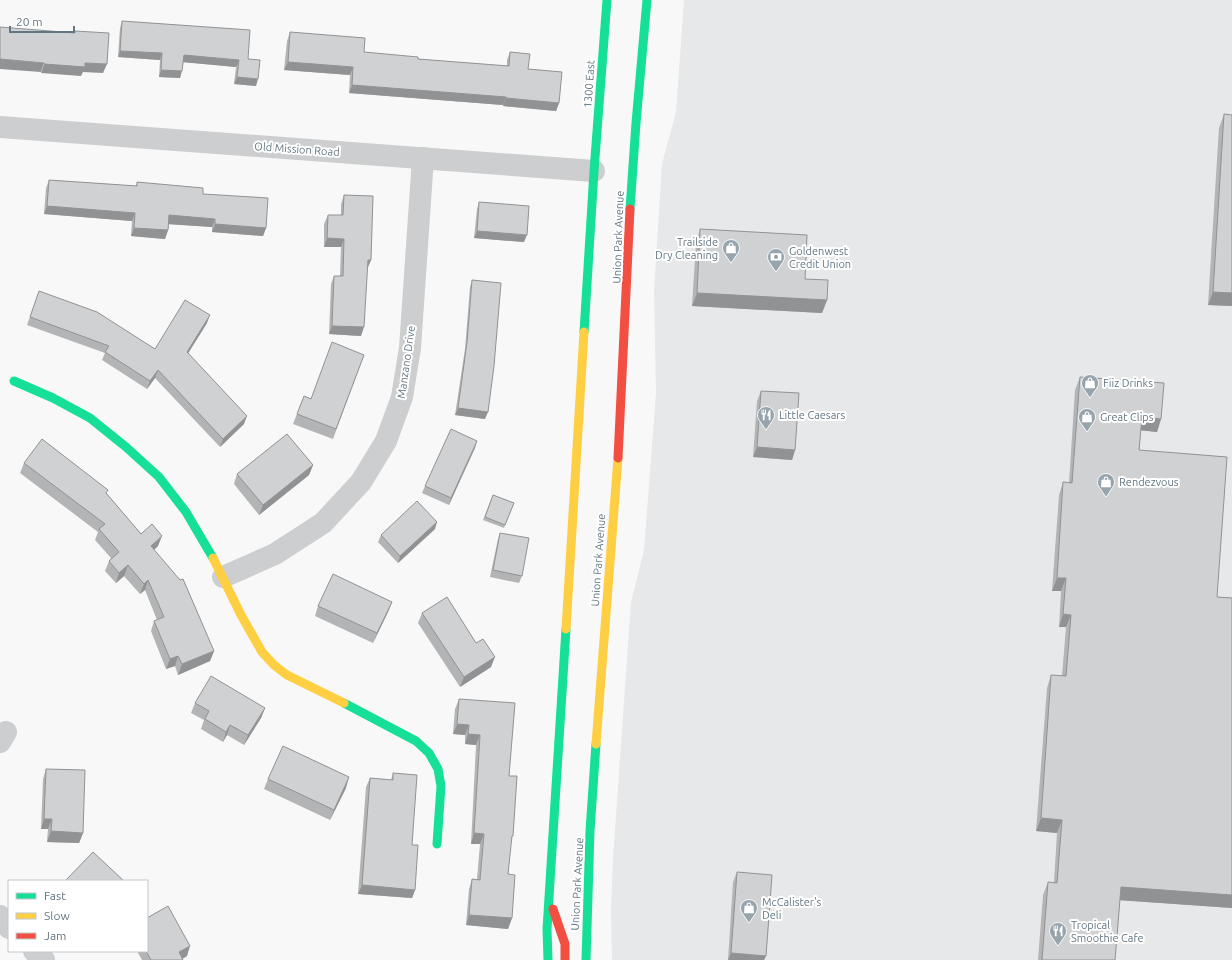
<svg xmlns="http://www.w3.org/2000/svg" width="1232" height="960" font-family="Ubuntu,sans-serif">
	<style>
		.built { fill: #e7e8e9 }
		.lines { fill: none; stroke-linecap: round; stroke-linejoin: round }
		.street { stroke: #cdcecf; stroke-width: 22 }
		.fast { stroke: #16e098; stroke-width: 9 }
		.slow { stroke: #ffcf43; stroke-width: 9 }
		.jam { stroke: #f24e42; stroke-width: 9 }
		.wall { fill: #b2b4b5 }
		.shaded-wall { fill: #919294 }
		.building { fill: #cfd1d3; stroke: #919294 }
		.labels { text-anchor: middle; stroke-width: 4; stroke-linejoin: round; paint-order: stroke }
		.street-label { font-size: 11px; fill: #637683; stroke: #fff }
		.poi-label { font-size: 11px; fill: #637683; stroke: #fff; text-anchor: start }
	</style>
	<rect width="100%" height="100%" fill="#f8f8f8"/>
	<path class="built" d="M684,0H1232V960H612L611,909L613,858L631,602L644,550L656,393L654,290L662,164L676,112Z"/>
	<g class="lines">
		<g class="street">
			<path d="M0,127L594,171"/>
			<path d="M223,577L275,554L323,523L361,482L386,441L402,397L410,348L423,158"/>
			<path d="M0,742L6,732"/>
			<path d="M0,916L9,928"/>
			<path d="M34,951L44,960"/>
		</g>
		<g class="fast">
			<path d="M630,209L636,123L647,0"/>
			<path d="M584,332L594,171L607,0"/>
			<path d="M14,381L53,398L90,418L126,447L159,477L186,512L213,558"/>
			<path d="M344,703L416,741L429,753L438,769L441,786L437,844"/>
			<path d="M548,960L547,929L566,629"/>
			<path d="M586,960L590,831L596,744"/>
		</g>
		<g class="slow">
			<path d="M213,558L241,615L262,652L274,665L287,675L344,703"/>
			<path d="M566,629L584,332"/>
			<path d="M596,744L618,458"/>
		</g>
		<g class="jam">
			<path d="M618,458L630,209"/>
			<path d="M553,909L565,944V960"/>
		</g>
	</g>
	<g class="wall">
		<path d="M122,21L248,59L256,86L234,84L236,67L183,62L180,78L159,77L160,60L118,57L120,28Z"/>
		<path d="M290,32L364,52L418,59L507,66V60L510,52L528,69L559,103L556,111L503,106V105L349,93L350,75L284,70L287,41Z"/>
		<path d="M1224,114L1232,306L1208,305L1219,128Z"/>
		<path d="M49,180L136,186L137,182L203,194L266,228L263,236L212,232V227L169,224L168,230L165,239L131,236L132,221L44,214L46,188Z"/>
		<path d="M344,195L371,260L367,269L361,336L329,334L331,284L334,276H340L341,247H324V224L328,215H341V204Z"/>
		<path d="M479,202L524,242L474,238L477,209Z"/>
		<path d="M700,229L805,279L827,300L822,313L692,306L696,243Z"/>
		<path d="M472,280L485,419L455,415L465,349L470,287Z"/>
		<path d="M39,291L155,349L207,323L188,353L244,424L220,447L155,378L147,389L102,360L105,353L27,325Z"/>
		<path d="M364,355L333,439L293,424L304,396L311,399Z"/>
		<path d="M1080,377L1161,419L1157,432L1141,430L1139,450L1217,597L1232,598V908L1120,900L1115,960H1038L1043,895L1048,882H1054L1057,833L1036,831L1047,688L1051,675L1062,676L1066,627H1059L1061,591H1052L1059,495L1063,482L1069,483L1075,390Z"/>
		<path d="M761,391L795,450L792,460L753,457L757,401Z"/>
		<path d="M477,441L449,505L422,493L425,486Z"/>
		<path d="M24,463L107,494L141,534L158,546L154,550L214,651L210,661L178,675L175,666L166,669L151,631L154,621L157,620L145,590L140,594L124,576L116,583L105,571L109,561L111,558L95,540L98,532L20,473Z"/>
		<path d="M313,465L309,475L259,515L234,484L237,474Z"/>
		<path d="M493,495L514,503L504,528L483,520Z"/>
		<path d="M435,529L398,563L378,542L381,535Z"/>
		<path d="M500,533L522,576L519,583L490,577L498,539Z"/>
		<path d="M392,602L388,612L373,643L315,616L318,606Z"/>
		<path d="M422,613L491,667L460,687L418,623Z"/>
		<path d="M459,699L509,776L511,841L508,874L512,918L508,929L466,925L469,889L472,879H477L480,844H471L476,745L465,744V735L453,734L455,709Z"/>
		<path d="M195,703L265,708L261,718L244,745L227,735L223,742L201,729L204,720L191,713Z"/>
		<path d="M46,769L83,833L79,843L47,842L48,829H41L43,779Z"/>
		<path d="M393,773L412,845L415,890L412,898L358,894L366,787L370,778L391,780Z"/>
		<path d="M268,779L346,788L330,820L264,789Z"/>
		<path d="M737,872L766,956L764,960H728L733,882Z"/>
		<path d="M137,951H147L187,956L182,959L183,960H142Z"/>
	</g>
	<g class="shaded-wall">
		<path d="M120,51L162,53L160,60L118,57Z"/>
		<path d="M184,55L239,60L236,67L181,62Z"/>
		<path d="M0,59L44,63L41,72L0,69Z"/>
		<path d="M288,62L353,67L350,75L284,70Z"/>
		<path d="M85,63L107,64L103,73L83,72L81,76L41,73L44,64Z"/>
		<path d="M161,70L182,71L180,78L159,77Z"/>
		<path d="M237,77L258,79L256,86L234,84Z"/>
		<path d="M352,85L506,97L503,105L349,93Z"/>
		<path d="M506,98L559,103L556,111L503,106Z"/>
		<path d="M47,206L135,213L132,221L44,214Z"/>
		<path d="M169,215L215,219L212,227L166,224Z"/>
		<path d="M215,224L266,228L263,236L212,232Z"/>
		<path d="M134,228L168,230L165,239L131,236Z"/>
		<path d="M477,231L527,235L524,242L474,238Z"/>
		<path d="M327,238L344,239L341,247H324Z"/>
		<path d="M368,260H371L367,269H364Z"/>
		<path d="M1213,292L1232,293V306L1208,305Z"/>
		<path d="M697,293L827,300L822,313L692,306Z"/>
		<path d="M210,315L207,323L184,360L187,352Z"/>
		<path d="M332,326L364,327L361,336L329,334Z"/>
		<path d="M158,370L155,378L147,389L150,381Z"/>
		<path d="M458,408L488,412L485,419L455,415Z"/>
		<path d="M247,416L244,424L220,447L223,439Z"/>
		<path d="M1142,417L1161,419L1157,432L1137,430Z"/>
		<path d="M477,441L475,448L449,505L451,498Z"/>
		<path d="M757,447L795,450L792,460L753,457Z"/>
		<path d="M313,465L309,475L259,515L263,505Z"/>
		<path d="M437,522L435,529L398,563L400,556Z"/>
		<path d="M162,536L158,546L147,556L151,546Z"/>
		<path d="M128,565L124,576L116,583L119,573Z"/>
		<path d="M1057,578H1066L1061,591H1052Z"/>
		<path d="M148,580L145,590L140,594L144,584Z"/>
		<path d="M392,602L388,612L373,643L377,633Z"/>
		<path d="M1063,614L1071,615L1066,627H1059Z"/>
		<path d="M214,651L210,661L178,675L182,664Z"/>
		<path d="M178,656L175,666L166,669L170,659Z"/>
		<path d="M495,657L491,667L460,687L464,677Z"/>
		<path d="M265,708L261,718L244,745L248,735Z"/>
		<path d="M457,724L469,725L465,735L453,734Z"/>
		<path d="M230,725L227,735L223,742L226,732Z"/>
		<path d="M468,734L480,735L476,745L465,744Z"/>
		<path d="M349,777L346,788L330,820L334,810Z"/>
		<path d="M1041,818L1062,820L1057,833L1036,831Z"/>
		<path d="M44,819H52L48,829H41Z"/>
		<path d="M51,831L83,833L79,843L47,842Z"/>
		<path d="M474,833L484,834L480,844H471Z"/>
		<path d="M362,885L415,890L412,898L358,894Z"/>
		<path d="M1121,887L1232,895V908L1117,900Z"/>
		<path d="M469,915L512,918L508,929L466,925Z"/>
		<path d="M190,946L187,956L180,960L179,952Z"/>
		<path d="M731,953L766,956L764,960H728Z"/>
	</g>
	<g class="building">
		<path d="M122,21L250,30L248,59L260,60L258,79L237,77L239,60L184,55L182,71L161,70L162,53L120,51Z"/>
		<path d="M0,27L75,33V31L109,33L107,64L85,63V67L44,64V63L0,59Z"/>
		<path d="M290,32L365,38L364,52L418,57V59L509,66L510,52L530,54L528,69L562,72L559,103L506,98V97L352,85L353,67L288,62Z"/>
		<path d="M1224,114L1232,115V293L1213,292Z"/>
		<path d="M49,180L137,186V182L203,188V194L268,198L266,228L215,224V219L169,215L168,230L134,228L135,213L47,206Z"/>
		<path d="M344,195L373,196L371,260H368L364,327L332,326L334,276H343L344,239L327,238L328,215H343Z"/>
		<path d="M479,202L529,206L527,235L477,231Z"/>
		<path d="M700,229L807,235L805,279L828,280L827,300L697,293Z"/>
		<path d="M472,280L501,283L494,366L488,412L458,408L467,342Z"/>
		<path d="M39,291L97,312L155,349L185,300L210,315L187,352L247,416L223,439L158,370L150,381L105,352L109,346L30,317Z"/>
		<path d="M332,342L364,355L336,429L297,414L304,396L311,399Z"/>
		<path d="M1080,377L1164,383L1161,419L1142,417L1139,450L1227,457L1217,597L1232,598V895L1121,887L1115,960H1042L1048,882L1057,883L1062,820L1041,818L1051,675L1066,676L1071,615L1063,614L1066,578H1057L1063,482L1072,483Z"/>
		<path d="M761,391L799,393L795,450L757,447Z"/>
		<path d="M451,429L477,441L451,498L425,486Z"/>
		<path d="M287,434L313,465L263,505L237,474Z"/>
		<path d="M42,439L108,490L106,493L141,534L152,524L162,536L151,546L180,580L183,579L214,651L182,664L178,656L170,659L154,621L164,617L148,580L144,584L128,565L119,573L109,561L119,552L99,529L105,524L24,463Z"/>
		<path d="M493,495L514,503L505,525L485,517Z"/>
		<path d="M417,501L437,522L400,556L381,535Z"/>
		<path d="M500,533L529,538L522,576L493,570Z"/>
		<path d="M333,574L392,602L377,633L318,606Z"/>
		<path d="M447,597L476,643L483,639L495,657L464,677L422,613Z"/>
		<path d="M211,676L265,708L248,735L230,725L226,732L205,719L209,711L195,703Z"/>
		<path d="M459,699L515,703L509,776H517L513,836H512L508,874L515,875L512,918L469,915L472,879L480,880L484,834L474,833L480,735L468,734L469,725L457,724Z"/>
		<path d="M283,746L349,777L334,810L268,779Z"/>
		<path d="M46,769L85,770L83,833L51,831L52,819H44Z"/>
		<path d="M393,773L417,775L412,845H418L415,890L362,885L370,778L393,780Z"/>
		<path d="M93,852L124,881H65Z"/>
		<path d="M737,872L772,875L766,956L731,953Z"/>
		<path d="M168,906L190,946L179,952L183,960H151L146,951H147V918Z"/>
	</g>
	<defs>
		<symbol id="shop-pin" viewBox="-11 -11 22 30"><path d="M0 17L-7.5 6A9.5 9.5 0 1 1 7.5 6Z" fill="#97a4ac" stroke="#fff"/><path d="M-5-2.5h2.3a2.7 3.5 0 0 1 5.4 0H5L5.5 6h-11ZM-1.5-2.5h3a1.5 2.3 0 0 0-3 0Z" fill="#fff"/></symbol>
		<symbol id="bank-pin" viewBox="-11 -11 22 30"><path d="M0 17L-7.5 6A9.5 9.5 0 1 1 7.5 6Z" fill="#97a4ac" stroke="#fff"/><path d="M-6-4H6V4H-6ZM0-2.3a2.3 2.3 0 1 0 0 4.6a2.3 2.3 0 1 0 0-4.6Z" fill="#fff"/></symbol>
		<symbol id="restaurant-pin" viewBox="-11 -11 22 30"><path d="M0 17L-7.5 6A9.5 9.5 0 1 1 7.5 6Z" fill="#97a4ac" stroke="#fff"/><path d="M-5-6h1v4h1v-4h1v4h1v-4h1v5L-1.5 .5V6h-2V.5L-5-1ZM5-6V6H3V1.5H1.5Q1.5-4 5-6Z" fill="#fff"/></symbol>
	</defs>
	<g fill-rule="evenodd">
		<use href="#shop-pin" x="721" y="238" width="20" height="27"/>
		<use href="#bank-pin" x="766" y="247" width="20" height="27"/>
		<use href="#shop-pin" x="1080" y="373" width="20" height="27"/>
		<use href="#restaurant-pin" x="756" y="405" width="20" height="27"/>
		<use href="#shop-pin" x="1077" y="407" width="20" height="27"/>
		<use href="#shop-pin" x="1096" y="472" width="20" height="27"/>
		<use href="#shop-pin" x="739" y="898" width="20" height="27"/>
		<use href="#restaurant-pin" x="1048" y="921" width="20" height="27"/>
	</g>
	<g class="labels">
		<g class="street-label">
			<text transform="translate(589 84) rotate(-86)" y="4">1300 East</text>
			<text transform="translate(297 149) rotate(4)" y="4">Old Mission Road</text>
			<text transform="translate(618 237) rotate(-88)" y="4">Union Park Avenue</text>
			<text transform="translate(406 362) rotate(-82)" y="4">Manzano Drive</text>
			<text transform="translate(598 560) rotate(-86)" y="4">Union Park Avenue</text>
			<text transform="translate(577 884) rotate(-87)" y="4">Union Park Avenue</text>
		</g>
		<g class="poi-label">
			<text x="718" y="246" text-anchor="end">Trailside<tspan x="718" dy="13">Dry Cleaning</tspan></text>
			<text x="789" y="255">Goldenwest<tspan x="789" dy="13">Credit Union</tspan></text>
			<text x="1103" y="387">Fiiz Drinks</text>
			<text x="779" y="419">Little Caesars</text>
			<text x="1100" y="421">Great Clips</text>
			<text x="1119" y="486">Rendezvous</text>
			<text x="762" y="906">McCalister's<tspan x="762" dy="13">Deli</tspan></text>
			<text x="1071" y="929">Tropical<tspan x="1071" dy="13">Smoothie Cafe</tspan></text>
		</g>
	</g>
	<rect x="8" y="880" width="140" height="72" fill="#ffffff" stroke="#c1c8cd"/>
	<rect x="16" y="893" width="20" height="6" fill="#16e098" stroke="#c1c8cd"/>
	<text x="44" y="900" font-size="12" fill="#637683">Fast</text>
	<rect x="16" y="913" width="20" height="6" fill="#ffcf43" stroke="#c1c8cd"/>
	<text x="44" y="920" font-size="12" fill="#637683">Slow</text>
	<rect x="16" y="933" width="20" height="6" fill="#f24e42" stroke="#c1c8cd"/>
	<text x="44" y="940" font-size="12" fill="#637683">Jam</text>
	<path d="M10 26v6h64v-6" fill="none" stroke="#637683" stroke-width="2"/>
	<text x="16" y="26" font-size="12" fill="#637683" stroke="#ffffff" stroke-width="3" paint-order="stroke">20 m</text>
</svg>
